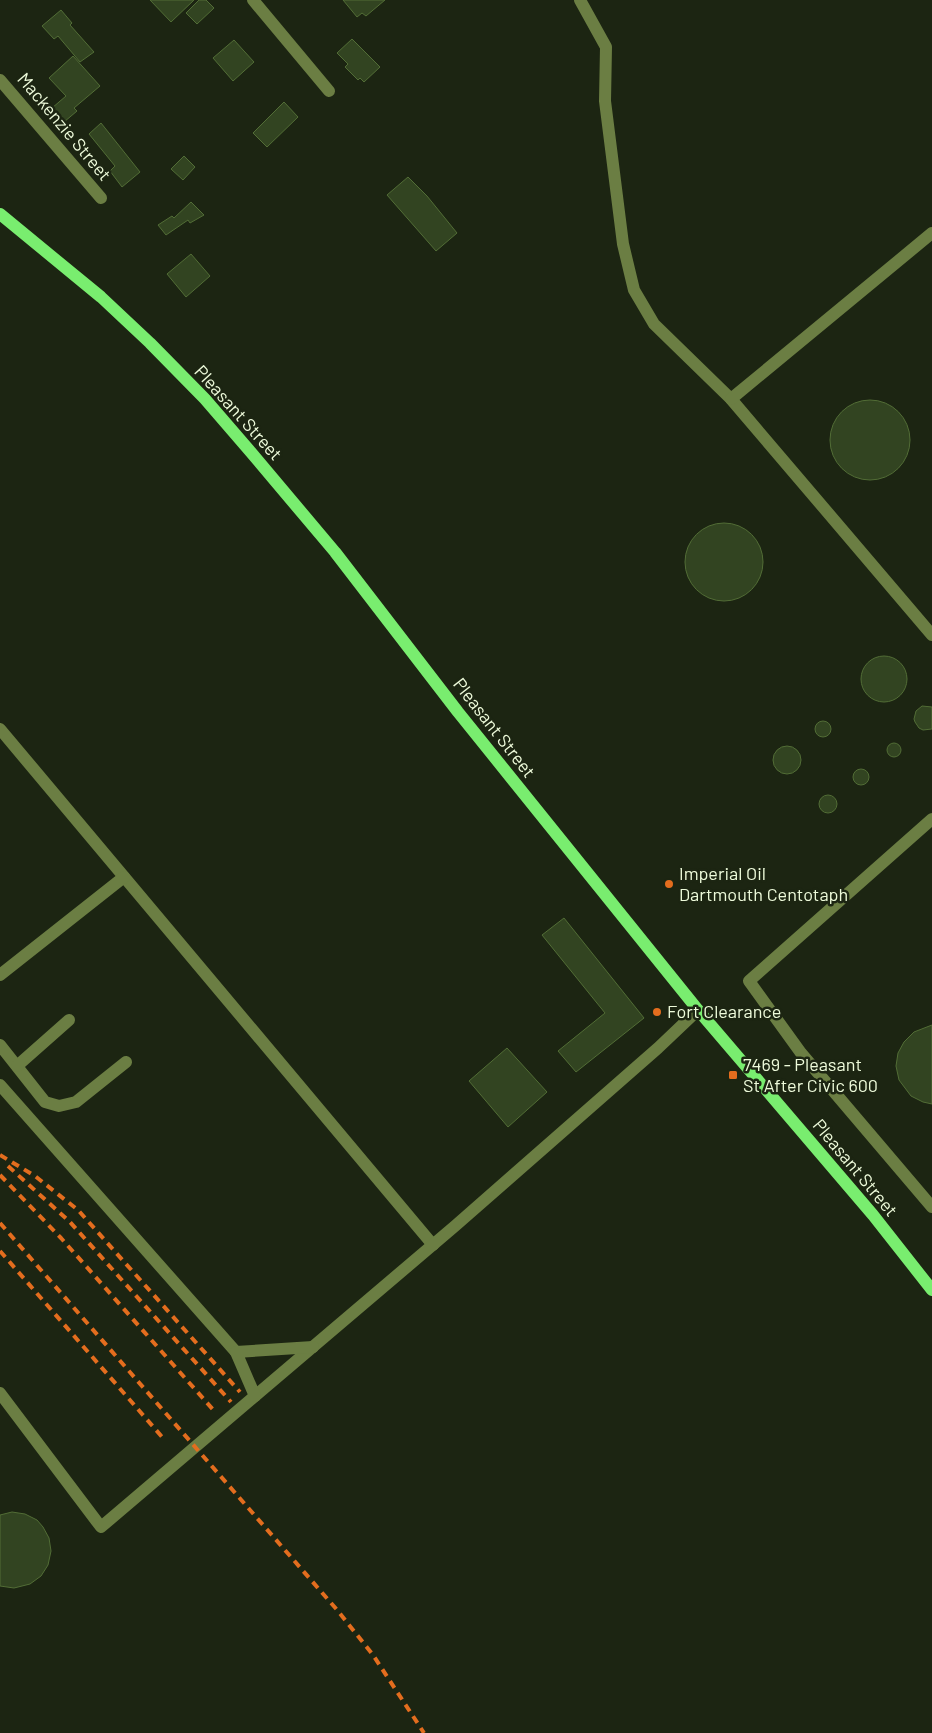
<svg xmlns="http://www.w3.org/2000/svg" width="932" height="1733" font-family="Barlow,sans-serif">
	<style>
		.building { fill: #324421; stroke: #526d36 }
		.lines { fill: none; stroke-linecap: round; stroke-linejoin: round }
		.minor { stroke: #6b7e43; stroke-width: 12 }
		.major { stroke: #79ed6f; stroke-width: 12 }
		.rail { stroke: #e36d1e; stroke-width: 4; stroke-dasharray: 8 6; stroke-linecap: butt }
		.poi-dot { fill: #e36d1e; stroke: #1c2512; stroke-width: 2 }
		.labels { text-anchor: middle; stroke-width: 5; stroke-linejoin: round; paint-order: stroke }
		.street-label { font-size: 18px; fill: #eefbdb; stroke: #1c2512 }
		.poi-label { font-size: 18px; fill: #eefbdb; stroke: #1c2512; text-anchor: start }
	</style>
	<rect width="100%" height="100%" fill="#1c2512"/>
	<g class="building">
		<path d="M150,0H194L171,22Z"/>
		<path d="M199,0H206L214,8L197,24L186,13Z"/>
		<path d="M343,0H385L366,16L362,13L357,17Z"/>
		<path d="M61,10L72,23L70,25L94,52L80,62L58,36L54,39L42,26Z"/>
		<path d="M352,39L380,67L364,82L360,78L358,80L345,67L348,64L337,53Z"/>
		<path d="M234,40L254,62L233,81L213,58Z"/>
		<path d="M73,56L100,86L74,108L77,111L64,122L52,108L66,96L49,78Z"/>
		<path d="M284,102L298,117L267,147L253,133Z"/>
		<path d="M101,123L140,172L122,187L110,171L115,166L89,134Z"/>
		<path d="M184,156L195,167L183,180L171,169Z"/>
		<path d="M408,177L427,196L457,233L436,251L387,195Z"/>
		<path d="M191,202L204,215L190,223L188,220L166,235L158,225L172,216L174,218Z"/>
		<path d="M191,254L210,276L186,297L167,274Z"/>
		<circle cx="870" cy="440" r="40"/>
		<circle cx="724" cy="562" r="39"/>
		<circle cx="884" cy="679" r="23"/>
		<path d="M922,706L932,707V729L923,730L919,728L915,722L914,719L916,711Z"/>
		<circle cx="823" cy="729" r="8"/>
		<circle cx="894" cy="750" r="7"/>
		<circle cx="787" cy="760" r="14"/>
		<circle cx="861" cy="777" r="8"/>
		<circle cx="828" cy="804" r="9"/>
		<path d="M564,918L644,1018L576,1072L558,1051L605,1013L542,935Z"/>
		<path d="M932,1025V1104L923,1102L911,1096L899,1080L896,1066L898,1053L904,1042L914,1032Z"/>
		<path d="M507,1048L547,1092L508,1127L469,1081Z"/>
		<path d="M12,1512L25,1514L37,1520L43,1527L49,1538L51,1551L48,1565L41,1576L30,1584L14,1588L0,1586V1515Z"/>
	</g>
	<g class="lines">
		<g class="minor">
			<path d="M253,0L329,91"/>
			<path d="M580,0L606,47L605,101L623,244L634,290L654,324L731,399L932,635"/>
			<path d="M0,80L101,198"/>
			<path d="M731,399L932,233"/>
			<path d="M0,729L433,1245"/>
			<path d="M932,819L749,981L801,1053L932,1207"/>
			<path d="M0,975L124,877"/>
			<path d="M0,1045L45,1102L59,1106L76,1102L126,1062"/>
			<path d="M17,1066L69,1020"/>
			<path d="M0,1085L236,1352"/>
			<path d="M0,1393L101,1527L455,1226L658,1048L698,1010"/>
			<path d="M255,1396L236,1352L313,1347"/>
		</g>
		<path class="major" d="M0,214L101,297L150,343L205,399L249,450L335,552L458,712L698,1010L873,1215L932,1290"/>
		<g class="rail">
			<path d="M0,1155L35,1176L78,1210L240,1392"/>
			<path d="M8,1166L70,1222L231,1402"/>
			<path d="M0,1175L61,1238L216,1413"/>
			<path d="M0,1223L338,1611L373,1655L424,1733"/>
			<path d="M0,1251L163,1438"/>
		</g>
	</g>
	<g class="poi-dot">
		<circle cx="669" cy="884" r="5"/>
		<circle cx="657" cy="1012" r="5"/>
		<rect x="728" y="1070" width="10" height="10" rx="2.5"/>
	</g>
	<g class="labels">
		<g class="street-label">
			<text transform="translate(64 127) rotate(50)" y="6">Mackenzie Street</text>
			<text transform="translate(238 413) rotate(48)" y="6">Pleasant Street</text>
			<text transform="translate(494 728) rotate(52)" y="6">Pleasant Street</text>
			<text transform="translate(855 1168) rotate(50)" y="6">Pleasant Street</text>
		</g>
		<g class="poi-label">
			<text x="679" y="880">Imperial Oil<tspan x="679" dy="21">Dartmouth Centotaph</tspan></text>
			<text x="667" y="1018">Fort Clearance</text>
			<text x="743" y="1071">7469 - Pleasant<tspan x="743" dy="21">St After Civic 600</tspan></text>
		</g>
	</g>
</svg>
